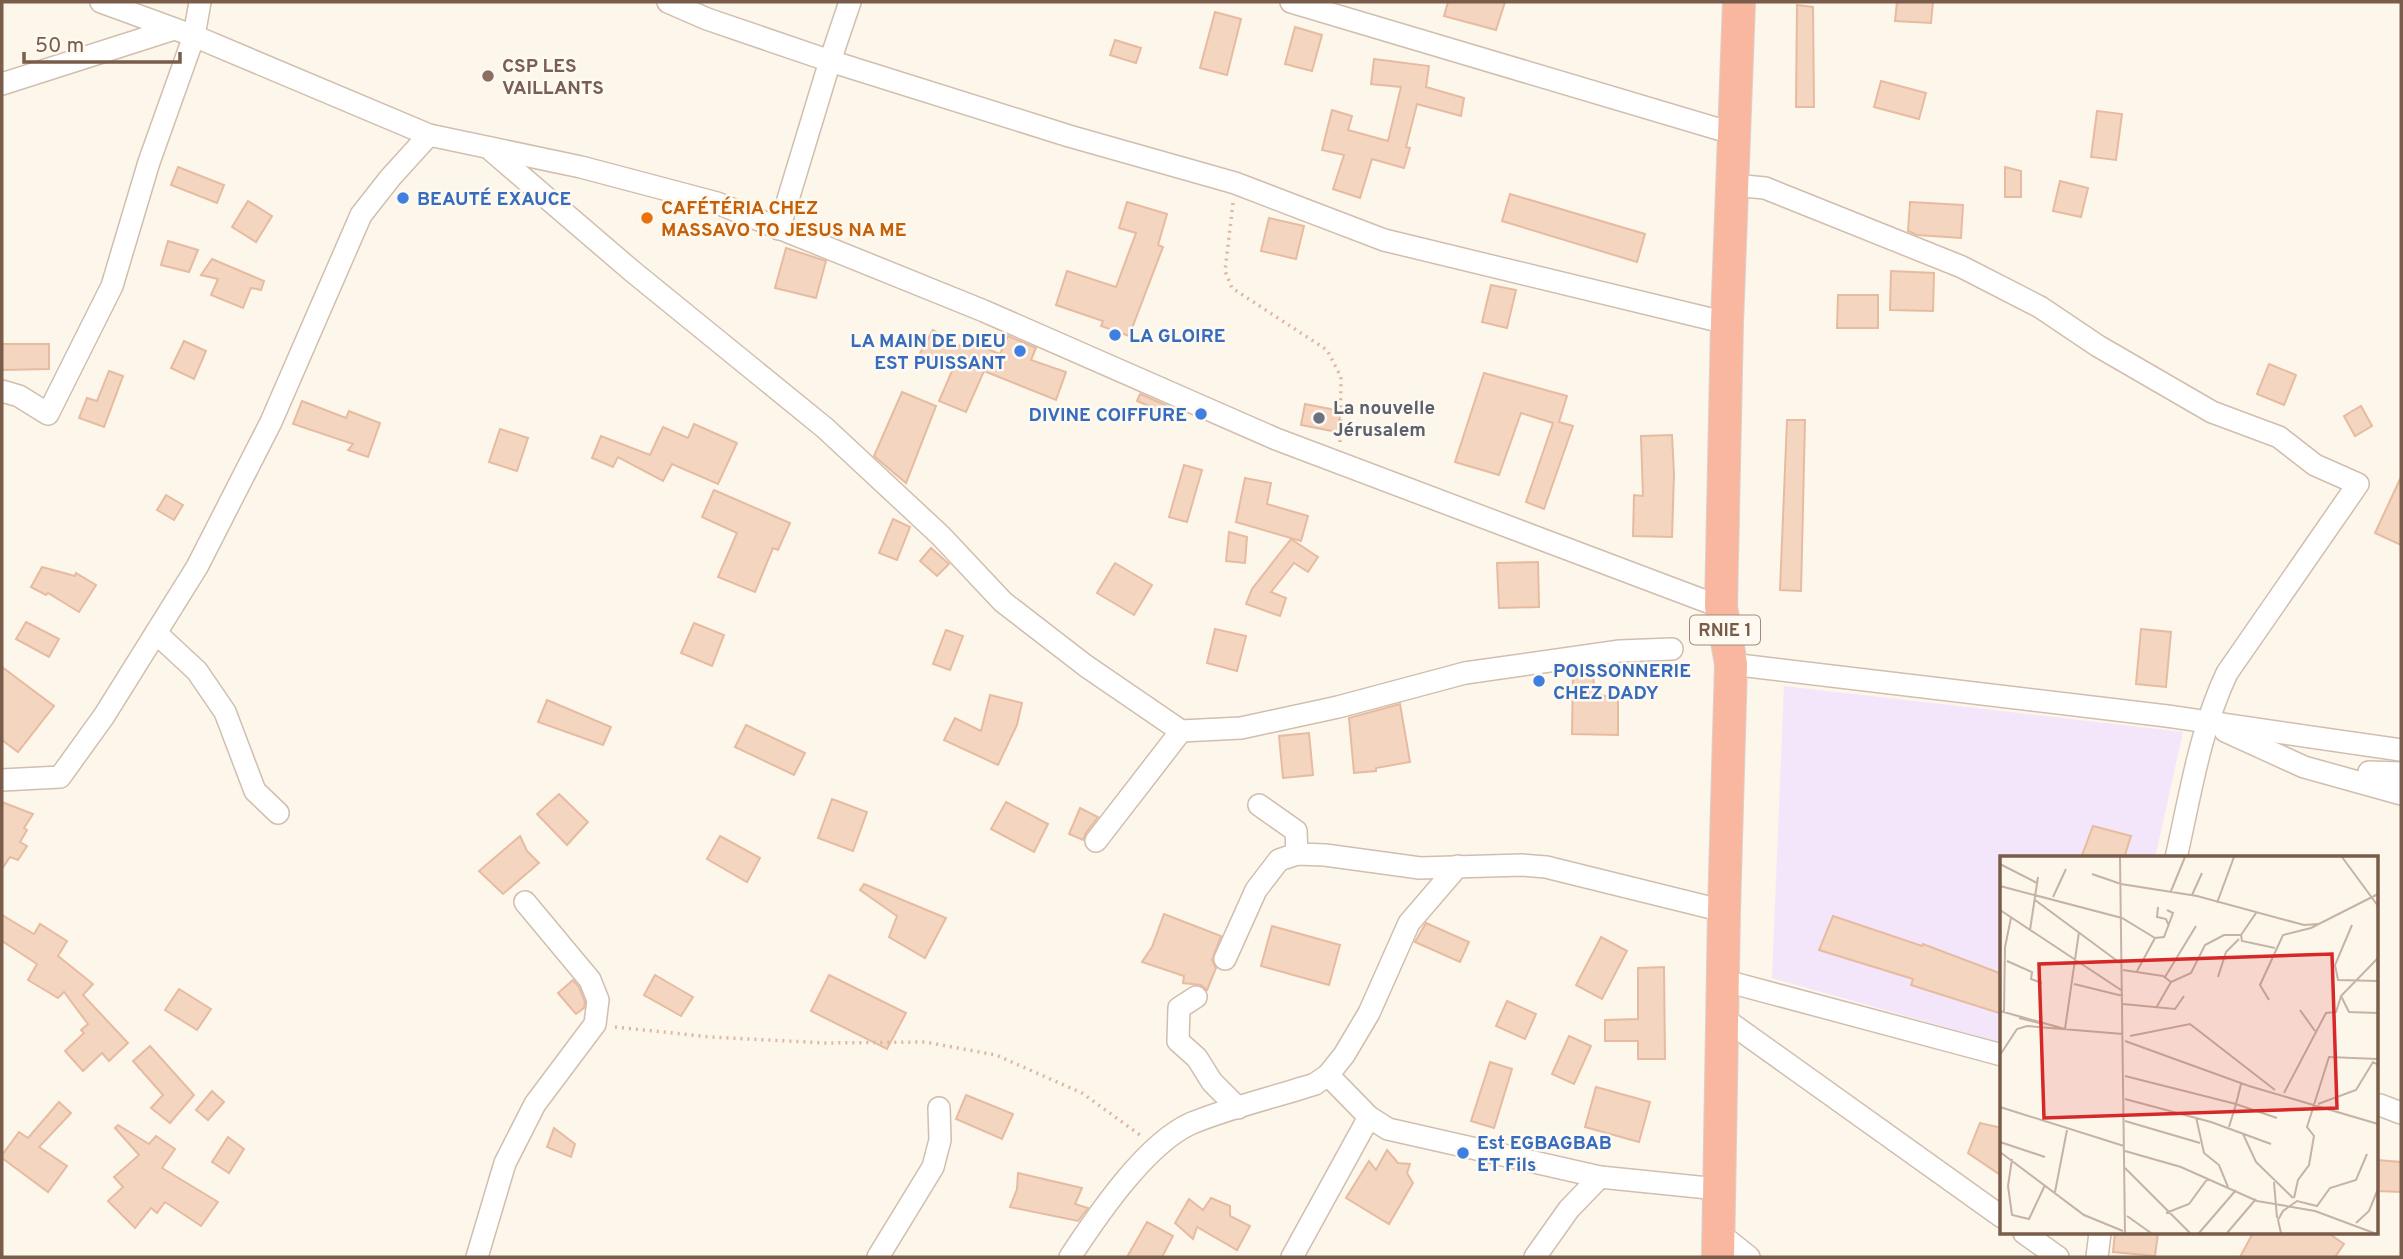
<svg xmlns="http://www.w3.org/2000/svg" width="2403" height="1259" font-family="Overpass,sans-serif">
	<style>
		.education { fill: #f3e6fa }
		.building { fill: #f4d5c0; stroke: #e7bba0; stroke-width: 2 }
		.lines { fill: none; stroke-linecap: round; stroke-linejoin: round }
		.minor-casing { stroke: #d1beae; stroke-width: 24 }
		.highway-casing { stroke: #dad1cd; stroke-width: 34 }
		.path { stroke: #dab8a3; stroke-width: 3.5; stroke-dasharray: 2 5; stroke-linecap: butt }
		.minor { stroke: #fff; stroke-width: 21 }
		.highway { stroke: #f9b79f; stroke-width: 32 }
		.education-dot { fill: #8d6e63; stroke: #fffaf1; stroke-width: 2.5 }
		.shop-dot { fill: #3f7fe0; stroke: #fffaf1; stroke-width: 2.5 }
		.food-dot { fill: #e8710a; stroke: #fffaf1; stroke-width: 2.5 }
		.worship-dot { fill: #6b7280; stroke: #fffaf1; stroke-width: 2.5 }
		.labels { text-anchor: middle; stroke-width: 5; stroke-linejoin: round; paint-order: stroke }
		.shield { fill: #fffaf1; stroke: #a28b7d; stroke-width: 2 }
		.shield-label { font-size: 18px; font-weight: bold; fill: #7a5c4b }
		.education-label { font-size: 19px; font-weight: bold; fill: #785e54; stroke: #fffaf1; text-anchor: start }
		.shop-label { font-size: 19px; font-weight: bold; fill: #366cbe; stroke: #fffaf1; text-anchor: start }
		.food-label { font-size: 19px; font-weight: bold; fill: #c56008; stroke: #fffaf1; text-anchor: start }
		.worship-label { font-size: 19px; font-weight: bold; fill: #5b616d; stroke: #fffaf1; text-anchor: start }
		.inset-road { fill: none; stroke: #c5b3a5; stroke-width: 2 }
		.view { fill: #d62828; fill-opacity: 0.15; stroke: #d62828; stroke-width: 3.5 }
		.inset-edge { fill: none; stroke: #7a5c4b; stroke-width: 3.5 }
	</style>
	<rect width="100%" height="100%" fill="#fdf6ea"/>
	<path class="education" d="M1784,686L2183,732L2155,858H2002V1043L1772,978Z"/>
	<g class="building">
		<path d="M1448,2H1505L1496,30L1444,16Z"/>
		<path d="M1897,2H1933L1931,23L1895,21Z"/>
		<path d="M1797,5L1813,7L1814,107H1796Z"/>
		<path d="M1215,12L1241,19L1227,75L1200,68Z"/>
		<path d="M1295,27L1322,35L1312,71L1285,64Z"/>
		<path d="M1115,40L1141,48L1136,63L1110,55Z"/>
		<path d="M1374,59L1429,66L1426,87L1464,98L1461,116L1417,104L1406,147L1410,148L1404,168L1372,159L1360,198L1333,189L1344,155L1322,150L1332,110L1352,116L1348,130L1388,141L1401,87L1371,84Z"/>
		<path d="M1881,81L1926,93L1919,119L1874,107Z"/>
		<path d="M2097,111L2122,114L2116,160L2091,157Z"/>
		<path d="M178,167L224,185L217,203L171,185Z"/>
		<path d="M2005,167L2021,171V197H2005Z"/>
		<path d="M2060,181L2088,188L2081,217L2053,211Z"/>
		<path d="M1510,194L1645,234L1637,262L1502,221Z"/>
		<path d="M248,201L272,216L256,242L232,227Z"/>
		<path d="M1127,202L1167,214L1158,245L1163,247L1129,336L1101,326L1103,321L1056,305L1067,271L1116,287L1136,233L1119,228Z"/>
		<path d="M1910,202L1963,205L1961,238L1917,235L1908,231Z"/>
		<path d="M1269,218L1304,226L1296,259L1261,251Z"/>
		<path d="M168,241L198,250L189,272L161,265Z"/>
		<path d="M786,248L826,261L816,298L775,288Z"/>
		<path d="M212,259L264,281L261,290L251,288L243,308L211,295L218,279L201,275Z"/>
		<path d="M1891,271L1934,273L1933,311L1890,310Z"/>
		<path d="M1491,285L1516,290L1507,328L1482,322Z"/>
		<path d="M1838,295H1878V328H1837Z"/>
		<path d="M933,330L962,347L965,340L1000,354L1008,336L1036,348L1031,360L1066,372L1056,400L984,371L966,412L939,401L952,371L920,353Z"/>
		<path d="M184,341L206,351L194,379L171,368Z"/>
		<path d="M2,344H49V369L2,370Z"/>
		<path d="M2269,364L2296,375L2284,405L2257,394Z"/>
		<path d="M109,371L123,376L104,427L79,418L87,398L97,401Z"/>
		<path d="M1484,373L1567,396L1559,422L1573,426L1544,509L1526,502L1553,423L1521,413L1499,475L1455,462Z"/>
		<path d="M902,392L936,406L906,483L874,456Z"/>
		<path d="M1140,394L1170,407L1167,414L1137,401Z"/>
		<path d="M302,401L346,418L349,411L380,423L368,457L348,450L353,444L293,424Z"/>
		<path d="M1305,404L1341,411L1337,432L1301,425Z"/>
		<path d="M2361,406L2372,426L2355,436L2344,416Z"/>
		<path d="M1787,420H1805L1801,591L1780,590Z"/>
		<path d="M694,424L737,443L718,484L672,464L663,481L618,457L613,467L592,458L601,436L650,455L663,427L688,438Z"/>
		<path d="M500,429L528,438L517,471L489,462Z"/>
		<path d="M1672,435L1674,474L1672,537L1633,536L1634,495L1643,496L1641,436Z"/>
		<path d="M1184,465L1202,470L1187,522L1169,517Z"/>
		<path d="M2401,477V545L2375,533Z"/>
		<path d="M1245,478L1271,483L1267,504L1308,516L1301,541L1236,522Z"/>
		<path d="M714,490L790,523L778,550L773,548L755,592L718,577L737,533L702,517Z"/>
		<path d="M166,495L183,505L174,520L157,510Z"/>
		<path d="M893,519L910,527L897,560L879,553Z"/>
		<path d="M1229,532L1247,537L1245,563L1226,561Z"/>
		<path d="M1291,539L1318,557L1308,572L1294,563L1271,592L1286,598L1280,616L1246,604L1252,589Z"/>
		<path d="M931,548L949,564L937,576L920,561Z"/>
		<path d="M1538,562L1539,607L1499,608L1497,563Z"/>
		<path d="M1115,563L1152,585L1134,615L1097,593Z"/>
		<path d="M42,567L75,576L76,573L96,585L79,612L48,593L46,595L31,587Z"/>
		<path d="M26,622L59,639L49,657L16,639Z"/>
		<path d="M694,623L724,635L712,666L681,653Z"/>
		<path d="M1215,629L1246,636L1237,671L1207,663Z"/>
		<path d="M2141,629L2171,632L2166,687L2136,684Z"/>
		<path d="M946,630L963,636L950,670L933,664Z"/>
		<path d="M2,667L54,706L18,752L2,740Z"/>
		<path d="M1592,668L1595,693L1618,700V735L1572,734L1573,671Z"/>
		<path d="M990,695L1022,703L1017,725L998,765L944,740L955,718L981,731Z"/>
		<path d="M547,700L611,727L603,745L538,722Z"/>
		<path d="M1400,704L1410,762L1376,768V771L1354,773L1349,718Z"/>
		<path d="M746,725L805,753L794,775L735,747Z"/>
		<path d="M1309,733L1313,775L1283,778L1279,736Z"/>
		<path d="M559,794L588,822L567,845L537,814Z"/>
		<path d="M832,799L867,812L853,851L818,838Z"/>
		<path d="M2,802L33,814L24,828L27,830L20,842L27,846L18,860L10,857L2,869Z"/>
		<path d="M1006,802L1048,824L1034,852L991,829Z"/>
		<path d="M1080,808L1098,817L1086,833L1083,840L1069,834Z"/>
		<path d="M2093,826L2131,836L2124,858H2081Z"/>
		<path d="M520,836L527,851L539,863L503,894L479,871Z"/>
		<path d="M720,836L760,858L747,882L707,859Z"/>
		<path d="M864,884L946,918L925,958L889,937L897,916L860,890Z"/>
		<path d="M1164,914L1221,936L1212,960L1216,968L1207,990L1201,985L1183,983L1184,976L1142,962L1152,947Z"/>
		<path d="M2,915L34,934L40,924L67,941L58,956L93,984L83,995L128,1043L109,1061L102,1053L83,1071L65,1051L84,1033L81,1030L88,1024L64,992L58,998L28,980L37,964L2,941Z"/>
		<path d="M1833,916L1922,946L1923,944L2002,974V1014L1911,985L1913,979L1819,950Z"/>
		<path d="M1426,923L1469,942L1460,962L1415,942Z"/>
		<path d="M1272,926L1340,945L1329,985L1261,966Z"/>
		<path d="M1601,937L1627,951L1602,999L1576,985Z"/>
		<path d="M1664,967L1665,1059H1638V1041H1605V1020L1638,1019V968Z"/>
		<path d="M655,975L693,997L681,1016L644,995Z"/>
		<path d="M829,975L906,1013L887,1049L811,1011Z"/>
		<path d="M573,980L579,987L585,1002L584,1008L576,1014L558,993Z"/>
		<path d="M179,989L211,1009L197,1030L165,1010Z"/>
		<path d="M1507,1001L1536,1014L1525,1039L1496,1026Z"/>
		<path d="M1569,1036L1591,1046L1574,1084L1552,1074Z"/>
		<path d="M150,1046L194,1095L170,1123L151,1108L163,1095L133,1061Z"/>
		<path d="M1490,1062L1512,1069L1494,1128L1471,1121Z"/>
		<path d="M1596,1087L1650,1102L1639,1142L1585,1127Z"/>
		<path d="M212,1091L224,1102L208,1120L196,1110Z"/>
		<path d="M966,1095L1013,1114L1002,1139L956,1119Z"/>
		<path d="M59,1102L71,1113L39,1147L67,1166L48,1192L2,1158V1155L19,1132L28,1138Z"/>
		<path d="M1980,1123L2002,1128V1176L1968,1153Z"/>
		<path d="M118,1125L149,1144L156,1136L175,1149L162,1168L218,1202L201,1226L165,1202L157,1213L151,1208L135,1228L108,1201L123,1187L114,1177L139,1155L115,1128Z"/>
		<path d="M554,1128L575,1144L571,1157L547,1147Z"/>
		<path d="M228,1137L244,1149L229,1173L212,1162Z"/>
		<path d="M1387,1150L1398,1163L1410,1164L1407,1173L1413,1183L1389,1224L1346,1198L1369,1161L1376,1170Z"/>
		<path d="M2377,1160L2401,1162V1192L2377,1191Z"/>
		<path d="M1018,1173L1082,1188L1075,1204L1088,1208L1078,1221L1010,1207L1017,1189Z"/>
		<path d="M1211,1198L1230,1206V1216L1250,1226L1237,1250L1197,1227L1193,1239L1175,1223L1189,1199L1203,1210Z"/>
		<path d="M1147,1222L1173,1236L1162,1257H1127Z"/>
		<path d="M2115,1233H2158L2155,1256L2113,1252Z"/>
		<path d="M2253,1233H2328L2344,1244L2335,1257H2240Z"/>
	</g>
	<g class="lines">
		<defs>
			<g id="minor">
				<path d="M101,2L194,36L429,135L581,167L717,203L984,311L1276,439L1721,607"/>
				<path d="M668,2L707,19L830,61L850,2"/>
				<path d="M1291,2L1735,134"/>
				<path d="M2,84L174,29"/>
				<path d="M492,151L632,271L825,428L941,536L1003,602L1086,666L1181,731L1241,728L1338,707L1465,673L1620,651L1672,649"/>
				<path d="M1733,185L1765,188L1962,267L2040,307L2098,346L2212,412L2279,437L2315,465L2358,484L2227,673C2200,730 2190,796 2176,858"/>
				<path d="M779,229L830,61L1069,136L1235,183L1384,240L1727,323"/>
				<path d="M2,391L19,396L48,414L112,286L149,162L194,36L200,2"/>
				<path d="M156,633L197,671L225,712L255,791L278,813"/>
				<path d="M1731,664L2167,716L2401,750"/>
				<path d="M2225,731L2304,767L2401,794"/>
				<path d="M2369,772L2401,773"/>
				<path d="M2,780L60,777L104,716L197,567L271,422L361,215L390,178L429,135"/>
				<path d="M1259,805L1296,831L1297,854"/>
				<path d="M1096,841L1181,731"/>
				<path d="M1225,959L1256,890L1279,860L1297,854L1325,855L1420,868L1522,865L1546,867L1724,911"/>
				<path d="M1722,980L2002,1055"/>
				<path d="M1196,997L1179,1008L1178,1041L1197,1058L1212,1082L1238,1108"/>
				<path d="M1722,1017L2002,1217"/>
				<path d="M1328,1075L1369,1117L1388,1129L1600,1177L1718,1189"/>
				<path d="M2380,1105L2401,1113"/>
				<path d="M1719,1233L1749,1257"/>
				<path d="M2024,1233L2058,1257"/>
				<path d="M477,1257L505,1163L535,1104L595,1024L598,1000L590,980L525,902"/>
				<path d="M878,1257L933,1167L940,1140L939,1108"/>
				<path d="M1070,1257C1097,1216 1146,1143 1192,1123C1231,1107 1275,1097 1315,1084L1328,1075L1344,1055L1369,1013L1409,923L1458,866"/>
				<path d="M1292,1257L1369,1117"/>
				<path d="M1535,1257L1569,1209L1600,1177"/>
				<path d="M2097,1257L2100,1233"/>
			</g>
			<path id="highway" d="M1718,1257L1724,911L1731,664L1721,607L1727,323L1739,2"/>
		</defs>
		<use href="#minor" class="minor-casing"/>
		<use href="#highway" class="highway-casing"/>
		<g class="path">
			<path d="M1233,203L1225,271L1232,288L1327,350L1341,377L1340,442"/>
			<path d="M615,1027L711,1037L825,1043L925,1042L996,1055L1082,1093L1140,1135"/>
		</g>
		<use href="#minor" class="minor"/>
		<use href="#highway" class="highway"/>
	</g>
	<circle class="education-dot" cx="488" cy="76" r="7"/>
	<g class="shop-dot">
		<circle cx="403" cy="198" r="7"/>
		<circle cx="1115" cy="335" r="7"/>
		<circle cx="1020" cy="351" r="7"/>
		<circle cx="1201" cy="414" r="7"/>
		<circle cx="1539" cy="681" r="7"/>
		<circle cx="1463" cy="1153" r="7"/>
	</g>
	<circle class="food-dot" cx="647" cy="218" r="7"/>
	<circle class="worship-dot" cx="1319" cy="418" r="7"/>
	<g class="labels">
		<rect class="shield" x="1690" y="615.5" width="70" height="29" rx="5"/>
		<g class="shield-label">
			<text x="1725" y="636">RNIE 1</text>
		</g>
		<g class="education-label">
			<text x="502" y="72">CSP LES<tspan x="502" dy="22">VAILLANTS</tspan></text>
		</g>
		<g class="shop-label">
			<text x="417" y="205">BEAUTÉ EXAUCE</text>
			<text x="1129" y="342">LA GLOIRE</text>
			<text x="1006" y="347" text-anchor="end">LA MAIN DE DIEU<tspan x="1006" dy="22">EST PUISSANT</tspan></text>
			<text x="1187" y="421" text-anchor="end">DIVINE COIFFURE</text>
			<text x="1553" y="677">POISSONNERIE<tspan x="1553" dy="22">CHEZ DADY</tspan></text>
			<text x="1477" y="1149">Est EGBAGBAB<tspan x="1477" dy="22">ET Fils</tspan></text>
		</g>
		<g class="food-label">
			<text x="661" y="214">CAFÉTÉRIA CHEZ<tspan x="661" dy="22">MASSAVO TO JESUS NA ME</tspan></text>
		</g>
		<g class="worship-label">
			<text x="1333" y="414">La nouvelle<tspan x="1333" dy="22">Jérusalem</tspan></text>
		</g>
	</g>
	<g transform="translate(2000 856)">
		<rect width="378" height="378" fill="#fdf6ea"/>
		<path class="inset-road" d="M120,1L125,377M342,1L378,50M0,8L37,27M92,18L121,28L197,40L304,69L318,68M0,30L122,62L155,82M171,35L185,1M192,39L202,17M53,41L66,13M35,44L120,107M217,47L234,1M158,51L157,61L166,63L169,70M0,54L121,134M352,69L335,109L338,124L378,125M30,74L38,21M241,79L242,85L275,92M7,105L32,116L31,123L42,127M123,114L163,120L171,126M137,115L155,82L164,81L173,57L167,54M165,121L196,70M218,121L226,96L239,83M74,128L123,140M341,140L349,156L378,157M269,144L260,129L283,79L311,72L378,38M123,148L175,153L184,140M156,152L171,126L191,117L205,89L224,79H241L256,57M300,154L315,175M0,155L65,173L79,76M4,156L5,91L11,62M19,162L43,168M130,180L190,168L275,234M125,185L249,230L378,268M0,199L17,173L27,170L123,178M125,220L236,248L241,228M284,237L326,157L336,156L341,140L378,102M125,243L211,266L271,288M318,248L356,234L373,206L378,209M0,251L124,290M196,261L204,297L219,309L228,331M125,265L200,287M229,271L236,248L277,262M243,278L256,306L293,342M0,286L45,301M125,295L181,311L257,345L315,355L374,377M0,296L84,359L123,375M12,303L8,330L12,359L29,363L45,329M125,312L190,377M274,326L277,362M55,336L67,274M294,342L298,324L309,309L314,280L307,271L329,201L378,203M166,357L189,348L208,322M127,360L151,377M356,367L369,355L378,333M199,377L236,334M227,377L256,343M281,377L278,364L283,355L297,345L317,350L330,332L356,324L367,298"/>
		<path class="view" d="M332,98L337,252L44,262L39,108Z"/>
		<rect width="378" height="378" class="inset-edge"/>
	</g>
	<rect width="2403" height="1259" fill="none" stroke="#7a5c4b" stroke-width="7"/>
	<path d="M24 52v10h156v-10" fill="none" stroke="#7a5c4b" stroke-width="3.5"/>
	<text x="35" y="52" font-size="21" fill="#7a5c4b" stroke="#fffaf1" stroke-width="5" paint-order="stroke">50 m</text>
</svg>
